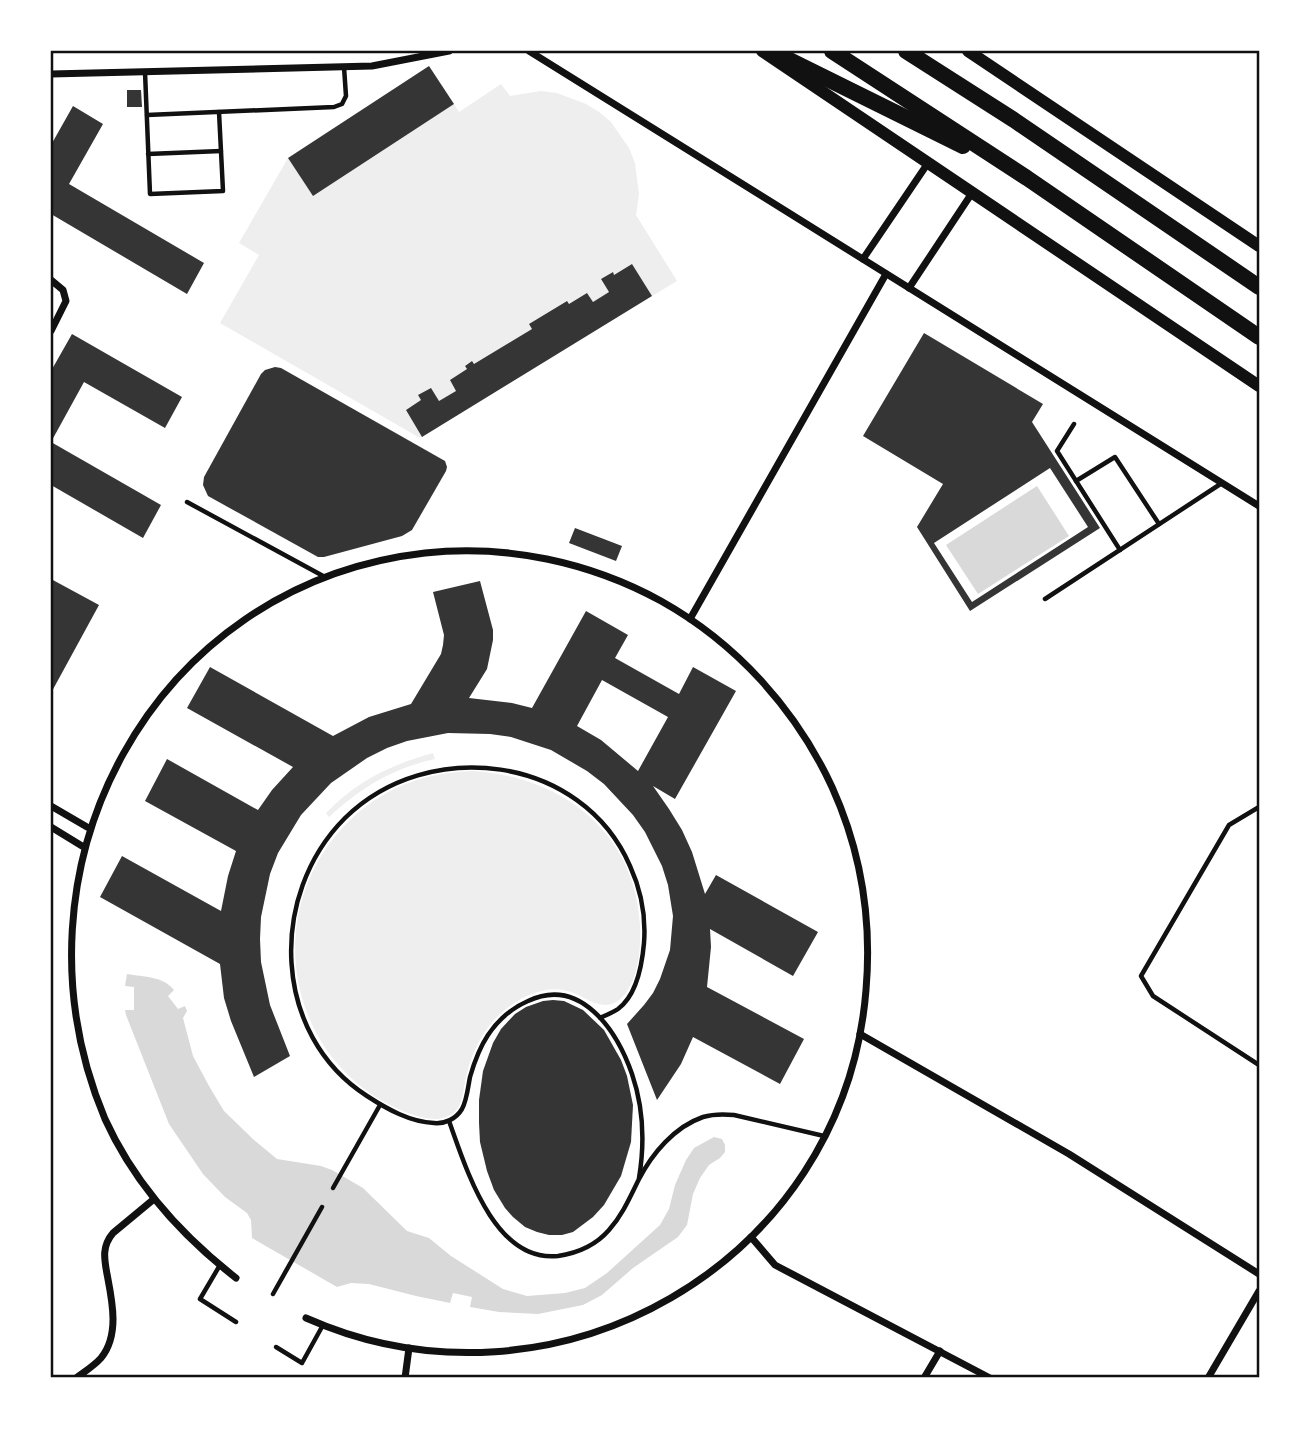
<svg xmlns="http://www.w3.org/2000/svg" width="1310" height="1429" font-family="Cabin,sans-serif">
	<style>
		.green { fill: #eee }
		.water { fill: #d9d9d9 }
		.building { fill: #353535; fill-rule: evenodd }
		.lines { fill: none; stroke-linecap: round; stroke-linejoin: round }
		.service { stroke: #111; stroke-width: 4.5 }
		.minor { stroke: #111; stroke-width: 7 }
		.secondary { stroke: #111; stroke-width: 12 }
		.trunk { stroke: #111; stroke-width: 16 }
		.neatline { fill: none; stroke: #111; stroke-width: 2.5 }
	</style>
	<rect width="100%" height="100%" fill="#fff"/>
	<g class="green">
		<path d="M501,84L510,96L541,91L557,93L586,104L599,112L611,122L629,148L635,163L639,194L636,215L677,281L652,296L632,264L614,275L612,272L601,280L609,292L593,302L587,293L569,304L566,301L529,324L532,329L474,364L472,361L465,365L467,369L450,380L456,391L439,401L421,400L406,410L422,437L420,438L220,323L259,255L239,243L288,158L313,196L454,104L459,112Z"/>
		<path d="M433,753L435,759C391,769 362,787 329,817L326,813C357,781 390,765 433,753Z"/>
		<path d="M472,771C561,776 635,831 640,925C641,947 639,976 625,994C604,1019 586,994 564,990C539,986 512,1001 495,1019C481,1034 472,1053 467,1073C464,1083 464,1096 459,1106C455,1114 445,1119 436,1119C416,1119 390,1106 374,1096C344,1076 321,1048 308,1015C273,928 312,829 396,788C420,777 446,772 472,771Z"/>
	</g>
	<g class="water">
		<path d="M1037,486L1069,536L978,594L946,545Z"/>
		<path d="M127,974C144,977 163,976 174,990L168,996L178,1009L185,1006L187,1011L183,1018L193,1056L209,1086L224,1111L254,1140L277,1159L321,1166L332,1170L363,1188L407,1231L429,1238L451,1256L503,1289L527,1296L565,1293L585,1288L607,1273L660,1225L669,1209L675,1185L686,1160L694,1148L714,1137L722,1139L725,1145V1152L720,1158L709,1165L700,1178L693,1194L687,1225L678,1237L633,1268L602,1295L583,1305L538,1314L499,1312L470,1307L472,1297L453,1293L450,1303L416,1296L369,1284L351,1283L337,1287L252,1238L251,1220L247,1213L225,1197L203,1174L169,1124L126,1015L125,1010H134V987L125,986Z"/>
	</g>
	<g class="building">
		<path d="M429,66L454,104L313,196L288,158Z"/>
		<path d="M127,90H141L142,107H127Z"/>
		<path d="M73,106L103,124L69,184L204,263L187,294L51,214V145Z"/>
		<path d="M632,264L652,296L422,437L406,410L421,400L418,395L431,388L439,401L456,391L450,380L467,369L465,366L472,361L474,364L532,329L529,324L567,301L569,304L587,293L593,302L609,292L601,279L613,272L614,275Z"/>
		<path d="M924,333L1043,404L1032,422L1100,528L970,611L917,527L943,484L863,436ZM1050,468L1088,527L972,602L934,543Z"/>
		<path d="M72,334L182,397L165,428L84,382L51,442V371Z"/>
		<path d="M275,367L281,368L445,461L447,467L446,471L412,530L402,536L324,557H318L208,496L203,485L204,477L261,374L265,370Z"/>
		<path d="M51,442L161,505L143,538L51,485Z"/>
		<path d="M575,528L622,546L616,561L569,543Z"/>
		<path d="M51,579L99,605L51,693Z"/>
		<path d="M480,581L493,630V640L487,669L469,698L512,703L532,708L586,611L628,635L615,658L679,694L693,667L736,691L675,799L653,786L669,809L682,830L692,852L705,894L716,875L818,932L793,976L710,929L711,947L707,987L804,1039L780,1084L693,1037L681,1064L657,1100L627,1024L644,1005L653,993L660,979L670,950L673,916L668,885L662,866L645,832L633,815L604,784L587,771L551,750L511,737L490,734L448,733L407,741L387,748L367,758L331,783L301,815L278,853L270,874L261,917L260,939L261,962L270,1005L290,1056L254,1077L231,1021L224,998L220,964L100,897L122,856L221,911L228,876L236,851L145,801L167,759L258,810L272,790L293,767L187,708L210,667L333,736L369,717L411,704L441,654L443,645L444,635L433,592ZM602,680L668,717L638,771L601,740L577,726Z"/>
		<path d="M553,1000L564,1001L583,1010L604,1030L621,1060L627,1076L633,1105L631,1142L621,1176L604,1205L593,1217L573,1232L562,1235H549L537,1232L525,1227L513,1217L505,1208L494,1190L487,1171L480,1142L479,1123V1100L483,1071L493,1043L501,1029L515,1014L526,1007L543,1001Z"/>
	</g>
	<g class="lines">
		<g class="service">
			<path d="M145,72L150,194L223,191L219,112"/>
			<path d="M147,115L334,107L342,104L346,96L344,67"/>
			<path d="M148,154L221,151"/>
			<path d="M1074,424L1057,451L1120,550"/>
			<path d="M1076,481L1115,457L1159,524"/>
			<path d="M187,502L325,577"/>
			<path d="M1045,599L1222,483"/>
			<path d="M1259,807L1229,825L1141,976L1153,996L1259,1065"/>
			<path d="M600,1018C606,1015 612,1013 618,1009C637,995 642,966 644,943C646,917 641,890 630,866C582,755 428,736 345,818C268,895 272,1035 367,1096C387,1109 410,1122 434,1123C445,1124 456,1119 462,1109C467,1100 468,1087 470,1077C474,1063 480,1047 488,1035C498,1020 512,1008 528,1001C581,976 617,1031 632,1074C644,1109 645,1142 639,1178"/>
			<path d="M449,1121C466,1168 494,1263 558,1256C578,1253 596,1245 609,1230C623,1214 630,1197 639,1179C652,1154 674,1127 703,1117C713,1114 724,1114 734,1115L824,1136"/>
			<path d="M333,1188L380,1105"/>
			<path d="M220,1265L200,1299L236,1322"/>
			<path d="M273,1294L322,1207"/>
			<path d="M276,1347L302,1363L323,1325"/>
		</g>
		<g class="minor">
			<path d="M529,51L1259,506"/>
			<path d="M51,74L372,66L449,51"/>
			<path d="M863,259L928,163"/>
			<path d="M51,280L63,290L66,301L51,331"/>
			<path d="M909,288L972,193"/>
			<path d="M690,619L886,274"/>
			<path d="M51,806L87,827"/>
			<path d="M51,827L82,846"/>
			<path d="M860,1034L1069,1154L1259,1274"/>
			<path d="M751,1237L775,1265L990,1378"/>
			<path d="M236,1278C181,1235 134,1183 105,1119C0,869 152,584 425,553C506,544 590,562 661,601C736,643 796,709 832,787C861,851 872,920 866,990C844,1264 554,1428 306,1318"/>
			<path d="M76,1378C84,1372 94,1366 101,1358C120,1335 112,1300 107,1274C104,1258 102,1246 113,1233L154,1199"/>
			<path d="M405,1378L409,1348"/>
			<path d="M924,1378L940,1351"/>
			<path d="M1208,1378L1259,1291"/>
		</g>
		<g class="secondary">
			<path d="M762,51L1259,386"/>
			<path d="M968,51L1259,246"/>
		</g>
		<g class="trunk">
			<path d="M771,51L963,146"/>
			<path d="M832,51L1027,178L1259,337"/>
			<path d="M906,51L1014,120L1259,287"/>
		</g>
	</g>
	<rect width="1310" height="1429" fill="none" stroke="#ffffff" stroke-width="105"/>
	<rect x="52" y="52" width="1206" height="1324" class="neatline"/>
</svg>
